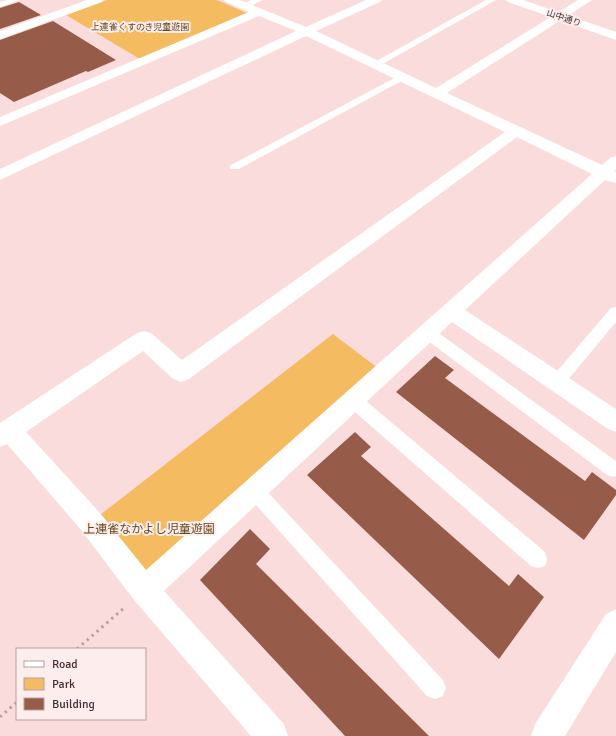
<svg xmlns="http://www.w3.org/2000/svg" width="616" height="736" font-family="Signika,'Noto Sans JP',sans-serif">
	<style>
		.green { fill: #f4bb61 }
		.building { fill: #975b4a }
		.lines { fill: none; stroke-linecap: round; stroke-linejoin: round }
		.path { stroke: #bda0a0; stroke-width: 3; stroke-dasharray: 2.5 4; stroke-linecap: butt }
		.service { fill: #fff; fill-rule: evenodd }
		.minor { fill: #fff; fill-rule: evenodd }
		.tertiary { fill: #fff; fill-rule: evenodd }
		.labels { text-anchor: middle; stroke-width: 4; stroke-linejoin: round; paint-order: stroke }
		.far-street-label { font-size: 9px; fill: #492d2e; stroke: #fdeded }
		.far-park-label { font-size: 9px; fill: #62471a; stroke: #fdeded }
		.near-park-label { font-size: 12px; fill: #62471a; stroke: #fdeded }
	</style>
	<rect width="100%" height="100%" fill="#fadcdc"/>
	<g class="green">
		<path d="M107,0H217L247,13L140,59L66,15Z"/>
		<path d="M333,334L383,372L144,590L91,522Z"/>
	</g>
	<g class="building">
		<path d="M19,2L41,15L0,29V8Z"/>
		<path d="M53,21L116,60L88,72L86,71L14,102L0,93V40Z"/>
		<path d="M435,356L454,370L445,378L585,481L592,472L616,490V495L584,540L396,392Z"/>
		<path d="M355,432L371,447L361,456L509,586L518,574L544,597L499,659L307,475Z"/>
		<path d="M250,529L270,549L256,564L429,736H345L200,580Z"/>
	</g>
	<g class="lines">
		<g class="path">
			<path d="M77,649L124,608"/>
			<path d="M0,717L17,702"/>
		</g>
		<g class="service">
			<path d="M8,0H20L0,7V2Z"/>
			<path d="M251,0H262L247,8H241L240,6Z"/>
			<path d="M486,0H496L379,66H373L371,64Z"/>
			<path d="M402,74L407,77L405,79L239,169H231L229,167L231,165Z"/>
			<path d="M616,307V322L562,387L557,388L552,387L549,382L552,377L611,308Z"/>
			<path d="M428,327L433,329L616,461V476L613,477L607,475L423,337L421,333L423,329Z"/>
			<path d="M353,393L359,395L545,552L547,559L545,566L538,568L531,566L347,405L345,400L347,395Z"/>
			<path d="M254,482L260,484L443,680L446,688L443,696L435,699L427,696L248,496L245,490L248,484Z"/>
		</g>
		<g class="minor">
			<path d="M87,0H104L102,2L0,39V31Z"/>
			<path d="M224,0H240L306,27L366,0H382L380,2L316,31L436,88L578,0H592L447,93L602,165L610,158L616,156V170L614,171L616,172V183L605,180L465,310L616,409V432L608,429L452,322L164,591L284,724L288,736H251L134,600L82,531L7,444L0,447V423L137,333L144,331L151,333L182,360L505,132L306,36L0,180V169L296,31L259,16L0,126V117L249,12L226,2ZM517,137L592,174L146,570L100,513L26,432L143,351L173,379L181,382L189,379Z"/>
			<path d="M616,609V652L565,736H531L535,724L606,614Z"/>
		</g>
		<path class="tertiary" d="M506,0H523L616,32V40L508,2Z"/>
	</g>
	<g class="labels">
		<g class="far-street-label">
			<text transform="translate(564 18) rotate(19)" y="3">山中通り</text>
		</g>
		<g class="far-park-label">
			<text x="140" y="30">上連雀くすのき児童遊園</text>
		</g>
		<g class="near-park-label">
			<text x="149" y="533">上連雀なかよし児童遊園</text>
		</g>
	</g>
	<rect x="16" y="648" width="130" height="72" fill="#fdeded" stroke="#b5a0a1"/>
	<rect x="24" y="661" width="20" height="6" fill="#ffffff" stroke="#b5a0a1"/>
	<text x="52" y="668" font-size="12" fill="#492d2e">Road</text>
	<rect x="24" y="678" width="20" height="12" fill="#f4bb61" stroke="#b5a0a1"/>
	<text x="52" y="688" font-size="12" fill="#492d2e">Park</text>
	<rect x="24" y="698" width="20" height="12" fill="#975b4a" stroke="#b5a0a1"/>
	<text x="52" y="708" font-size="12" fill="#492d2e">Building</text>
</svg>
